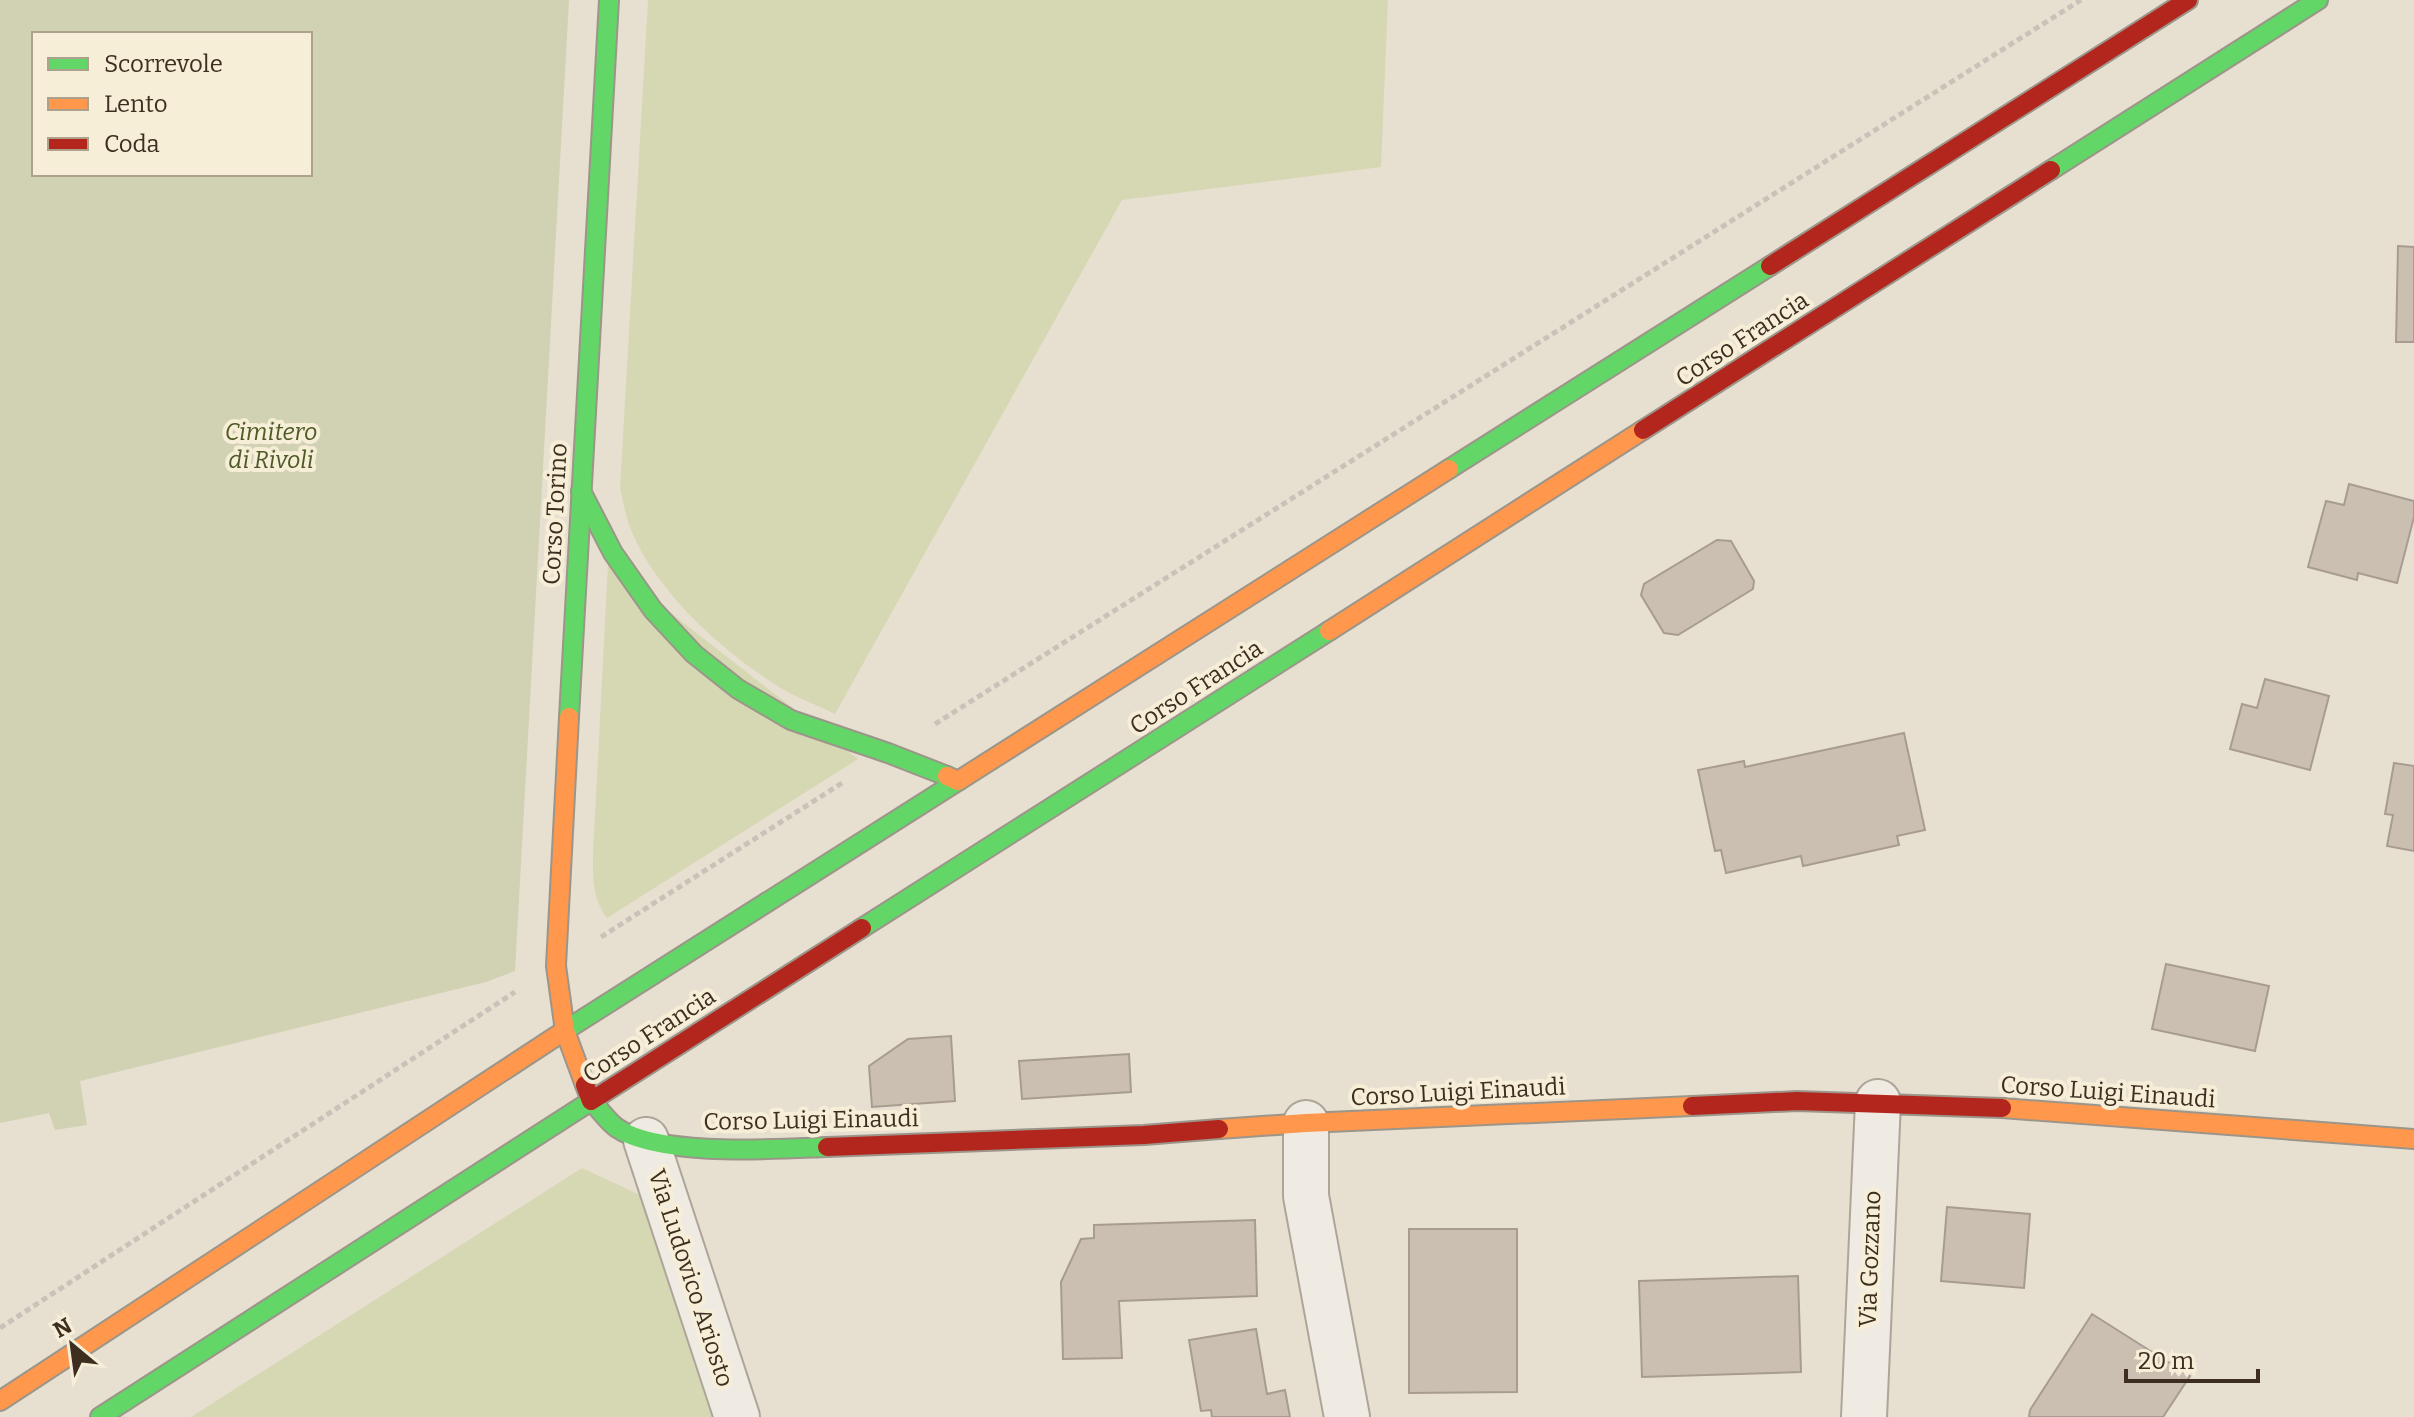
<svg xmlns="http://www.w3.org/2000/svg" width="2414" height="1417" font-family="Bitter,serif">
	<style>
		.green { fill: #d6d7b3 }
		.cemetery { fill: #d1d1b3; fill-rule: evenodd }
		.building { fill: #cbbfb2; stroke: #a89c90; stroke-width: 2 }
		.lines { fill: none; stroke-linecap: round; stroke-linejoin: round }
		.street-casing { stroke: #ada599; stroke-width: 48 }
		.fast-casing { stroke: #9c958a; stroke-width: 22 }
		.slow-casing { stroke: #9c958a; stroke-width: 22 }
		.jam-casing { stroke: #9c958a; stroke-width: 22 }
		.path { stroke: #c8c2b9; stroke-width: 5; stroke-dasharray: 6 4; stroke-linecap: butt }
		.street { stroke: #efebe3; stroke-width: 44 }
		.fast { stroke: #63d668; stroke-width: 18 }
		.slow { stroke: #ff974d; stroke-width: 18 }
		.jam { stroke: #b3261e; stroke-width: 18 }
		.labels { text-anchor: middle; stroke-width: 8; stroke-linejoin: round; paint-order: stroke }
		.street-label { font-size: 24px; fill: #3d2e20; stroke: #f7eed8 }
		.park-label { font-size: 24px; font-style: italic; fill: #4d5a26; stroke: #f7eed8 }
	</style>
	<rect width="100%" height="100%" fill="#e7e0d1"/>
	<g class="green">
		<path d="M648,0H1388L1381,167L1122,200L835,714C815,704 792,696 773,683C719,648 656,591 631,530C626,517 623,502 620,488Z"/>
		<path d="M608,564L858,759L607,918C592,898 593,878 593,854Z"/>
		<path d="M582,1168L640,1195L712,1417H191Z"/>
	</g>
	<path class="cemetery" d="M0,0H569L515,971L486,982L80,1081L87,1125L55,1130L49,1113L0,1123ZM34,34H310V174H34Z"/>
	<g class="building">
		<path d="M2398,246L2414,247V342H2396Z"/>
		<path d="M2349,484L2414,501V517L2397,583L2358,573L2357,580L2308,567L2326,501L2344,505Z"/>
		<path d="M1717,540L1731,541L1754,581L1753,589L1678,635L1664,633L1641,595L1644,584Z"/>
		<path d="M2265,679L2329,696L2310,770L2230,749L2242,704L2257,708Z"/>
		<path d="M1904,733L1925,830L1897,836L1899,845L1803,866L1801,856L1726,873L1721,850L1715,851L1698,770L1744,761L1745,767Z"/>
		<path d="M2394,763L2414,766V851L2387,846L2393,815L2385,814Z"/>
		<path d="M2166,964L2269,986L2255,1051L2152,1029Z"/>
		<path d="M951,1036L955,1101L872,1107L869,1066L908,1039Z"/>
		<path d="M1129,1054L1131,1092L1022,1099L1019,1061Z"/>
		<path d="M1947,1207L2030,1214L2024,1288L1941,1281Z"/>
		<path d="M1255,1220L1257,1296L1119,1301L1122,1358L1063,1359L1061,1282L1081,1239L1094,1238V1225Z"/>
		<path d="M1409,1229H1517V1392L1409,1393Z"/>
		<path d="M1798,1276L1801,1372L1642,1377L1639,1281Z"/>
		<path d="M2092,1314L2190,1376L2163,1417H2029L2030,1410Z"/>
		<path d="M1256,1329L1267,1394L1285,1390L1290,1417H1212L1211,1410L1201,1411L1189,1340Z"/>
	</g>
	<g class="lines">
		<defs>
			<g id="street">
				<path d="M1306,1123V1196L1347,1417"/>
				<path d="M646,1140L737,1417"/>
				<path d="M1864,1417L1878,1102"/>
			</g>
			<g id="fast">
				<path d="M2051,170L2318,0"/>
				<path d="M1449,469L1770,266"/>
				<path d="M581,491L613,553L653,610L694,654L738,689L791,720L888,753L947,776"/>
				<path d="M569,717L609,0"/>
				<path d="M862,928L1329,631"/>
				<path d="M561,1033L958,781"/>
				<path d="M100,1417L591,1101C600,1109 607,1121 617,1128C660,1157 775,1149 827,1147"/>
			</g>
			<g id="slow">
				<path d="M1329,631L1643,430"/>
				<path d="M569,717L556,966L565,1031L585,1085"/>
				<path d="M947,776L958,781L1449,469"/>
				<path d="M2002,1108L2414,1139"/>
				<path d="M1219,1129L1306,1123L1692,1106"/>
				<path d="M0,1401L561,1033"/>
			</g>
			<g id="jam">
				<path d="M1770,266L2188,0"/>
				<path d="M1643,430L2051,170"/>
				<path d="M585,1085L591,1101L862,928"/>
				<path d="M1692,1106L1797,1101L2002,1108"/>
				<path d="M827,1147L1144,1135L1219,1129"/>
			</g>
		</defs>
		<use href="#street" class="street-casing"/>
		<use href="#fast" class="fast-casing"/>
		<use href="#slow" class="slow-casing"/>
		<use href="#jam" class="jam-casing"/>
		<g class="path">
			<path d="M935,724L2081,0"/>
			<path d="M601,937L842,783"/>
			<path d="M0,1328L515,992"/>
		</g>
		<use href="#street" class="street"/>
		<use href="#fast" class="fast"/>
		<use href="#slow" class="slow"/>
		<use href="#jam" class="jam"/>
	</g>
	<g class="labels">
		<g class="street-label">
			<text transform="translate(1742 339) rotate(-33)" y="8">Corso Francia</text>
			<text transform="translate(555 514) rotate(-87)" y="8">Corso Torino</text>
			<text transform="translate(1196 687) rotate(-33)" y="8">Corso Francia</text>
			<text transform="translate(649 1035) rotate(-33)" y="8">Corso Francia</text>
			<text transform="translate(1458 1092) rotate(-3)" y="8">Corso Luigi Einaudi</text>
			<text transform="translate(2108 1092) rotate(4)" y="8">Corso Luigi Einaudi</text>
			<text transform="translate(811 1120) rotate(-1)" y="8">Corso Luigi Einaudi</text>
			<text transform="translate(1870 1259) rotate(-88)" y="8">Via Gozzano</text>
			<text transform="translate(691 1278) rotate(72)" y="8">Via Ludovico Ariosto</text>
		</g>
		<g class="park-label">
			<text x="271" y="440">Cimitero<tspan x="271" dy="28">di Rivoli</tspan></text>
		</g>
	</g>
	<rect x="32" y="32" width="280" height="144" fill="#f7eed8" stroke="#ada18e" stroke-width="2"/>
	<rect x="48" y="58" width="40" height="12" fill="#63d668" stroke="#ada18e" stroke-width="2"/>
	<text x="104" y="72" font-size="24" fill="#3d2e20">Scorrevole</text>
	<rect x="48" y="98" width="40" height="12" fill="#ff974d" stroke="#ada18e" stroke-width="2"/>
	<text x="104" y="112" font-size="24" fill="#3d2e20">Lento</text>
	<rect x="48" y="138" width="40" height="12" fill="#b3261e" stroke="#ada18e" stroke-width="2"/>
	<text x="104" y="152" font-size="24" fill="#3d2e20">Coda</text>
	<g transform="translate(72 1345) rotate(331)" stroke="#f7eed8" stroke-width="6" paint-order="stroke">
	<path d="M0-6L14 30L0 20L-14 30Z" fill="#3d2e20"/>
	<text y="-12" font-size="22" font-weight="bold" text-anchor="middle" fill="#3d2e20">N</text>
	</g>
	<path d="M2126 1369v12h132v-12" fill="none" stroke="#3d2e20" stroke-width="4"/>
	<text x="2138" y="1369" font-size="24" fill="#3d2e20" stroke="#f7eed8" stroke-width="6" paint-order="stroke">20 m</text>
</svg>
